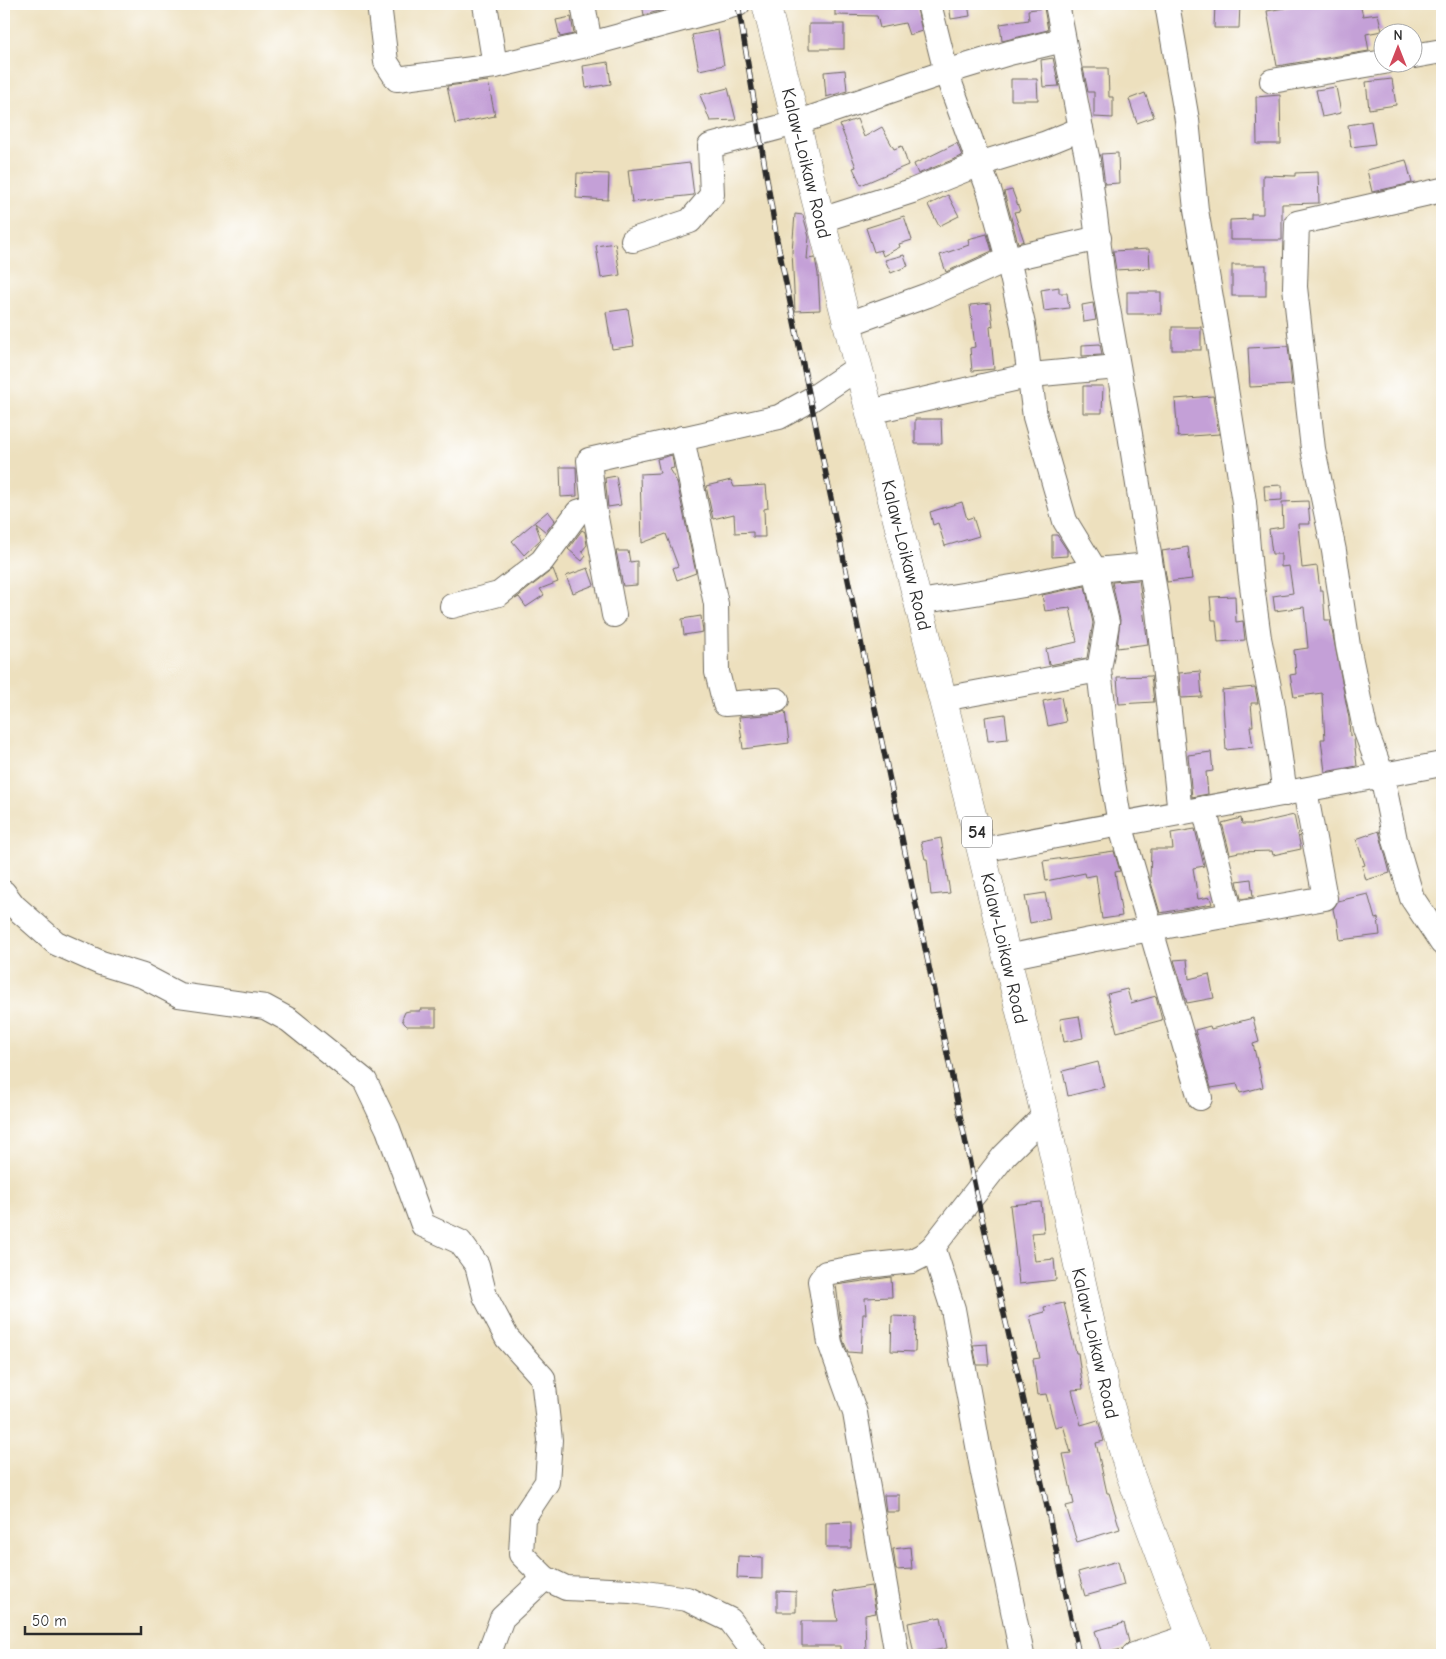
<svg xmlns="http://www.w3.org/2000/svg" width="1446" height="1659" font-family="'Comic Neue',sans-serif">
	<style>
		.building { fill: #c4a0d7 }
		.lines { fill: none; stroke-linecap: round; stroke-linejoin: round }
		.minor-casing { stroke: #6f6a5e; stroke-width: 26 }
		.major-casing { stroke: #6f6a5e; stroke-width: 29 }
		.minor { stroke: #fff; stroke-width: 24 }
		.major { stroke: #fff; stroke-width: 28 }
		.rail-casing { stroke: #2b2b2b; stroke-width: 5.5 }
		.rail { stroke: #fff; stroke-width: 4; stroke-dasharray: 11; stroke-linecap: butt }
		.labels { text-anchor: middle; stroke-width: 4.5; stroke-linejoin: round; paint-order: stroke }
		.shield { fill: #fff; stroke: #6b6b6b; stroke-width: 1 }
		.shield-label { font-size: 18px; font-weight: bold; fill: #2b2b2b }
		.street-label { font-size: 19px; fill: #2b2b2b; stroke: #fff }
	</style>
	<rect width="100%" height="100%" fill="#fff"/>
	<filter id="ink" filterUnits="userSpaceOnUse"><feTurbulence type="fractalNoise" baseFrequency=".02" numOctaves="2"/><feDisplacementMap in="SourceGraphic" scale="10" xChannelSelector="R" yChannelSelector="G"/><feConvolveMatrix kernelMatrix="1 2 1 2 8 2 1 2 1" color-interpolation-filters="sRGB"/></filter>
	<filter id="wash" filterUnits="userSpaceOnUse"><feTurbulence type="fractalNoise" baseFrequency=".0096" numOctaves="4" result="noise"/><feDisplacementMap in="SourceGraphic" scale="20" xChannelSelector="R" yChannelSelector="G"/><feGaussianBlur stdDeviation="1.12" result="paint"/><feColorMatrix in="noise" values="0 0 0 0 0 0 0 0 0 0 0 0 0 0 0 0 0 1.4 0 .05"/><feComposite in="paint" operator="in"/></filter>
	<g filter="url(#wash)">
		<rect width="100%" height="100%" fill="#ede0be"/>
		<g id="blocks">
			<g class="building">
				<path d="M642,4H678V6L644,15Z"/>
				<path d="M835,4H892L893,9L910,4H916L922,31L909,35L905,23L880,28L877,16L835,15Z"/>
				<path d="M949,4H968L970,16L951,19Z"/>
				<path d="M1215,4H1240L1239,28H1214Z"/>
				<path d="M1307,4H1360L1363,16L1378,14L1382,31L1366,34L1369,51L1277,66L1267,11Z"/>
				<path d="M1044,8L1048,30L1002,41L1000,24L1029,20L1028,10Z"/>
				<path d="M571,17L574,34L560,37L556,20Z"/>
				<rect x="809" y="24" width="35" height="25"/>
				<path d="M718,30L724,65L699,70L692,35Z"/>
				<path d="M1053,58L1059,86L1043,87L1041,60Z"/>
				<path d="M608,62L611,84L586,88L583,66Z"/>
				<path d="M1083,68H1108L1109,97H1113V118L1094,117V92H1088Z"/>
				<path d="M845,70L847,91L826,97L824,72Z"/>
				<path d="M1011,79H1037L1038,100H1011Z"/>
				<path d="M1392,79L1396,105L1369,109L1366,82Z"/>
				<path d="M488,81L495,116L455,124L447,86Z"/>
				<path d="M1336,87L1341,113L1322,117L1316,90Z"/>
				<path d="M728,88L736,120L710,121L700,95Z"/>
				<path d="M1145,93L1154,117L1137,123L1129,99Z"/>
				<path d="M1280,95L1281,144H1257L1256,97Z"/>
				<path d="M857,119L864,137L882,127L894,149L902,146L908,165L861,185L853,168L856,167L840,125Z"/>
				<path d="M1371,121L1375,144L1351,147L1348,125Z"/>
				<path d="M957,143L962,156L918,174L914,164Z"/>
				<path d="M1118,153L1119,183L1105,184L1101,154Z"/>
				<path d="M1406,160L1412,183L1372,192L1367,170Z"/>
				<path d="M690,163L694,195L632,202L628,170Z"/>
				<path d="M1318,172L1319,203L1282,204V240H1230V220L1251,219V214H1263V175L1295,176V173Z"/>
				<path d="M577,173L609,174L608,200L576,198Z"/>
				<path d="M1012,190L1020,211L1014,212L1024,241L1018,243L1004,192Z"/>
				<path d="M948,195L959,216L939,226L928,205Z"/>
				<path d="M795,214L803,215L809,237L807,259L815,258L818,274L820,310L795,311L792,251Z"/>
				<path d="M904,216L912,240L899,244L900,247L883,256L881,250L874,252L866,228Z"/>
				<path d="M987,234L992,251L946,272L940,255L969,245L968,239Z"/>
				<path d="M615,243L620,275L601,278L596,246Z"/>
				<path d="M1149,249L1150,268L1116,270L1113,251Z"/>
				<path d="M904,255L908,266L891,273L885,260Z"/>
				<rect x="1232" y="265" width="34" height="31"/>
				<path d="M1059,287V293H1067L1069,308L1044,311L1041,290Z"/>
				<rect x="1127" y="292" width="34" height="22"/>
				<path d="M990,303L993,326L990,327L994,369L972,371L970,348L975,347L970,305Z"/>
				<path d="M1093,303L1096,320L1084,322L1082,305Z"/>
				<path d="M628,309L634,346L612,349L606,312Z"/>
				<rect x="1172" y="327" width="29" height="23"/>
				<path d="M1100,344L1102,355L1082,356V345Z"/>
				<path d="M1288,346L1292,385L1250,387L1248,348Z"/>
				<path d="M1083,386H1103L1102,413H1083Z"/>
				<path d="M1213,396L1219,434L1178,437L1175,399Z"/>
				<path d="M915,419H941L942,444H915Z"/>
				<path d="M672,455L674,468L669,469L677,482L696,573L677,580L673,568L678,566L666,534L642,543L640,474L660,473L657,459Z"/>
				<path d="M560,467H576L577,496L561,497Z"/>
				<path d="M616,476L621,505L608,507L605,478Z"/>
				<path d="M731,480L734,487L766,485L768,508L764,509L765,537H753V532L735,533L734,514L713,519L706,486Z"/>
				<path d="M1282,485V500L1265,501L1264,486Z"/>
				<path d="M1308,501L1310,524H1298L1302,568L1317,566L1320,590H1323L1325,620H1330L1349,718L1350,736L1353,735L1354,739L1357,766L1325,772L1321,739H1325L1322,693L1294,697L1290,675L1296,674L1294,650L1308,648L1304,607L1275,611L1273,596L1293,593L1289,566L1281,567V554H1272L1269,529L1283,527L1282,502Z"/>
				<path d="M962,502L967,519L973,517L979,536L945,546L938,523L933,525L930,512Z"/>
				<path d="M548,511L555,520L546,532L535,523L541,539L524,555L512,541Z"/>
				<path d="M582,530L585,532L587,545L582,551L586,556L582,561L568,549Z"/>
				<path d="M1052,535H1057L1067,550V556L1052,557Z"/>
				<path d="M1188,547L1192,579L1167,582L1162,551Z"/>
				<path d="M616,551H628L630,562L637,561V585L623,586Z"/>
				<path d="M588,568L594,585L573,593L566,576Z"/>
				<path d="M553,569L558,582L540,589L544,595L526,607L519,597L515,599Z"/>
				<path d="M1139,580L1148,644L1117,648L1120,620L1112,582Z"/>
				<path d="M1085,586L1093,623L1087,658L1049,665L1046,649L1077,642L1070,608L1045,611L1042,595Z"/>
				<path d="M1235,596L1236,622L1243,621L1245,640L1218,642L1216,620H1212L1210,597Z"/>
				<path d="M701,616L703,632L684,635L682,619Z"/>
				<path d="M1200,671L1202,697L1181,698L1179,673Z"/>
				<path d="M1151,676L1154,702L1119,704L1117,677Z"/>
				<path d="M1255,687L1258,703H1251L1253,726H1250L1253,747L1226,750L1222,690Z"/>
				<path d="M1061,697L1066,722L1048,726L1043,701Z"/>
				<path d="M785,711L789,743L743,749L739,717L778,714Z"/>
				<path d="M1005,714L1008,739L988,741L985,717Z"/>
				<path d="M1211,752L1213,771L1206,772L1208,794L1192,797L1188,755Z"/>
				<path d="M1294,815L1301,849L1273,855L1272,851L1239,852L1230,854L1222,823L1241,818L1242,824H1254Z"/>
				<path d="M1195,829L1204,866L1193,868L1198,899L1210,897L1212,904L1160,913L1150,879L1151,849H1173L1171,833Z"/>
				<path d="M1379,831L1390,873L1366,880L1362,866L1365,865L1356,839Z"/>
				<path d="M941,838L950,893L931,895L927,859H925L921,842Z"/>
				<path d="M1114,851L1120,871L1115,872L1122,916L1102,919L1096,875L1086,877L1085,873L1046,881L1043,861Z"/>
				<path d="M1251,879L1253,897L1241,899L1237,881Z"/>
				<path d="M1045,893L1050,919L1030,923L1025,896Z"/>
				<path d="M1368,894L1375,919L1378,918L1380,935L1340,940L1337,918H1335L1333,909L1338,901Z"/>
				<path d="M1187,959L1189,979L1209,974L1214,998L1187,1003L1174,960Z"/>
				<path d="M1127,989L1131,1003L1156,996L1162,1020L1117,1032L1107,994Z"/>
				<path d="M420,1009H436V1026H407L404,1023L402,1019L405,1012L409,1011H420Z"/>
				<path d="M1079,1016L1083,1038L1064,1042L1060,1019Z"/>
				<path d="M1253,1018L1259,1042L1253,1044L1263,1087L1240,1093L1237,1084L1211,1088L1195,1030L1210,1026L1211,1029Z"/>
				<path d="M1098,1062L1104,1087L1068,1096L1063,1071Z"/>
				<path d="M1041,1202L1044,1232L1031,1233L1035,1261L1054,1259L1056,1280L1019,1284L1010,1205Z"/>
				<path d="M891,1277L892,1297L865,1298L866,1314H863L861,1353L848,1352L843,1340L836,1285Z"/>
				<path d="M1064,1303L1076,1353H1078L1083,1389L1072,1390L1081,1425L1098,1420L1104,1441L1096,1443L1107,1493H1109L1120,1529L1077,1542L1066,1506L1074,1504L1063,1454L1071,1453L1063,1425L1055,1427L1046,1394L1038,1395L1033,1359L1040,1358L1030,1316L1045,1312L1044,1307Z"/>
				<path d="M892,1316L916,1317L915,1352L891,1351Z"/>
				<path d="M987,1344L989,1365H977L973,1345Z"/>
				<path d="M884,1495H899V1512H886Z"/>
				<path d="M851,1522V1548H826V1523Z"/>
				<path d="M910,1547L912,1569L896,1570L893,1549Z"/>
				<path d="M738,1556L762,1557V1579L737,1578Z"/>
				<path d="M1118,1561L1124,1585L1085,1596L1078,1572Z"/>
				<path d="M871,1586L876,1613L865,1615L866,1655H840V1646H802V1621H838L833,1592Z"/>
				<path d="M777,1591L796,1592V1612H777Z"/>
				<path d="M941,1617L947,1648L914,1655L908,1623Z"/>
				<path d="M1124,1623L1129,1642L1122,1649L1102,1654L1095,1631Z"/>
			</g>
		</g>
	</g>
	<g filter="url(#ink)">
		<use href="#blocks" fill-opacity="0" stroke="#6f6a5e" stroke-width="1"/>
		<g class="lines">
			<defs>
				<g id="minor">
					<path d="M379,4L386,62L397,79L495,66L590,44L738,4"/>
					<path d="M485,4L495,66"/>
					<path d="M583,4L590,44"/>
					<path d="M929,4L946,72L990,193L1008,259L1023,325L1035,417L1052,476L1065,521L1095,570L1107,623L1099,670L1110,765L1120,824L1200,1098"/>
					<path d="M1057,4L1081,129L1088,161L1104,286L1130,434L1158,611L1180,813"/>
					<path d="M1167,4L1187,120L1196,210L1217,333L1244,502L1250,571L1259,638L1273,707L1285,794"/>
					<path d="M1414,56L1442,51"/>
					<path d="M1272,81L1384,62"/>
					<path d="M1442,190L1297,223L1295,287L1313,449L1334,551L1348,646L1365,729L1382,775L1395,840L1412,898L1442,943"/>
					<path d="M821,220L912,191L979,164L1044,144L1081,129"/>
					<path d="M633,240L690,221L712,195L710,146L796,123L946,72L1009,53L1063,40"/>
					<path d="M848,324L928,295L1008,259L1099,238"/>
					<path d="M870,412L1031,375L1117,367"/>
					<path d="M682,438L716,604L717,672L725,704L777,700"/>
					<path d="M919,602L1024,585L1095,570L1150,565"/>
					<path d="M452,606L499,594L542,561L578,512L594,507"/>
					<path d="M614,615L594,507L589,460L779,417L810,400L859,367"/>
					<path d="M943,699L1099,670"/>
					<path d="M1204,808L1231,915"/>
					<path d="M981,850L1442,764"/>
					<path d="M4,893L14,906L56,943L101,963L143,976L179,995L265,1007L289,1020L365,1081L388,1129L423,1225L460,1242L477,1265L485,1296L507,1338L543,1378L550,1440L547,1482L523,1518L521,1554L545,1578L566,1588L631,1591L687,1599L730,1620L756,1655"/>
					<path d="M1007,957L1090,940L1325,898L1305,790"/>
					<path d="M933,1247L953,1309L983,1473L1004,1566L1022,1655"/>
					<path d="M489,1655V1653L502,1618L545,1578"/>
					<path d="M897,1655L855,1413L830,1343L820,1281L826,1273L866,1266L912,1261L922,1256L933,1247L1004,1156L1045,1115"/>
					<path d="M1134,1655L1191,1636"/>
				</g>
				<path id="major" d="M766,4L981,850L1045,1115L1105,1388L1130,1474L1198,1655"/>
			</defs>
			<use href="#minor" class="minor-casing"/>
			<use href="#major" class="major-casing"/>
			<use href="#minor" class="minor"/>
			<use href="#major" class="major"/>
			<defs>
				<path id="rail" d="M738,4L777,240L976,1192L1028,1419L1079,1655"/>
			</defs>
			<use href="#rail" class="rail-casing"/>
			<use href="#rail" class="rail"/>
		</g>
	</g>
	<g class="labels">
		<rect class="shield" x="962" y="816.5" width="30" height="31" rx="4"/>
		<g class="shield-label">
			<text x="977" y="838">54</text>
		</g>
		<g class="street-label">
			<text transform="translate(807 163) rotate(76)" y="7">Kalaw-Loikaw Road</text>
			<text transform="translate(907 555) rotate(76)" y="7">Kalaw-Loikaw Road</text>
			<text transform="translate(1005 948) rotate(77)" y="7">Kalaw-Loikaw Road</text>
			<text transform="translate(1096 1343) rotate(77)" y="7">Kalaw-Loikaw Road</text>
		</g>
	</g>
	<rect width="1446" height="1659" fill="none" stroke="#fff" stroke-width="20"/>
	<g transform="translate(1398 48)"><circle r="24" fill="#ffffff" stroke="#aaaaaa"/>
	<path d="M0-4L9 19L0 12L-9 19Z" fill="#d1495b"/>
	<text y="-8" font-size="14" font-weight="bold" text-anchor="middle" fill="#2b2b2b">N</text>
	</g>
	<path d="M25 1626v8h116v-8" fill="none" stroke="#2b2b2b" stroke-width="2.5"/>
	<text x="32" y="1626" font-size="15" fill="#2b2b2b" stroke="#ffffff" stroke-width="4" paint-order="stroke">50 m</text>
</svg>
